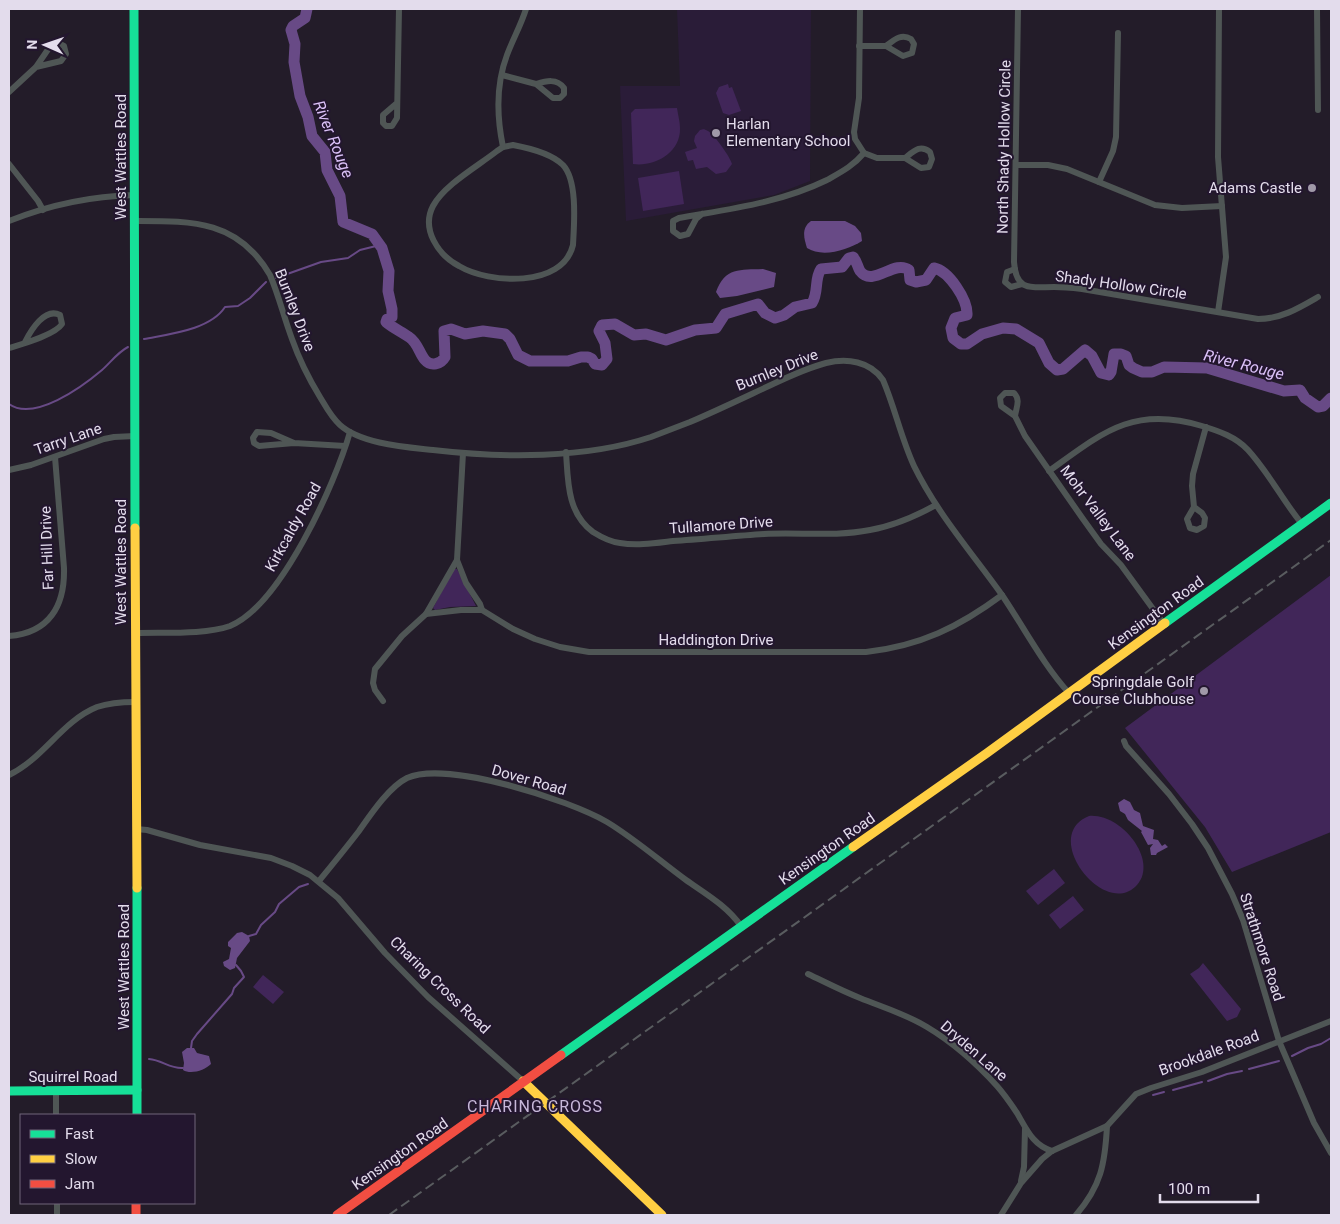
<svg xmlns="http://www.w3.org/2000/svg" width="1340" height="1224" font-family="Roboto,sans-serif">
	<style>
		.built { fill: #2a1c38 }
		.green { fill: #412659 }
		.water { fill: #684a86 }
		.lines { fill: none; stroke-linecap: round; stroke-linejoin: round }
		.stream { stroke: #684a86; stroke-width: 2 }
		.river { stroke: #684a86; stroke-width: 11 }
		.street { stroke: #4f5655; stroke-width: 6 }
		.fast { stroke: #16e098; stroke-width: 9 }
		.slow { stroke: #ffcf43; stroke-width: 9 }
		.jam { stroke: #f24e42; stroke-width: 9 }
		.rail { stroke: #595c5f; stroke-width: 2; stroke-dasharray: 10 5; stroke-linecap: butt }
		.poi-dot { fill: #a099a8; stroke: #23162f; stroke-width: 2 }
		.labels { text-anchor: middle; stroke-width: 4; stroke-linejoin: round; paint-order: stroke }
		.poi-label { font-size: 15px; fill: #e3dcec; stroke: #23162f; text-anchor: end }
		.street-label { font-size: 15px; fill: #e3dcec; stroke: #23162f }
		.water-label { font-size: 16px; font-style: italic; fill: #dbc1f8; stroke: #23162f }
		.neighbourhood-label { font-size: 16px; letter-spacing: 1px; fill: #c7b8d9; stroke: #23162f }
	</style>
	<rect width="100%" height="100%" fill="#231c29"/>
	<path class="built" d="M677,9H811L810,181L774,195L626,221L620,86H680Z"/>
	<g class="green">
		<path d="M728,84L729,88L732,87L741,111L729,115L723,113L716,93L719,87Z"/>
		<path d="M677,108C678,115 680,122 680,128C681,153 654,167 633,164L631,113L635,109Z"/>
		<path d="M700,130C704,129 704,129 708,131C713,133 731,158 732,164L726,172L716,174L707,167L696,169L693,160L688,161L685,152L697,148L694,141L695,136Z"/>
		<path d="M679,171L684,204L643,211L638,178Z"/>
		<path d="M454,569H457L476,606L450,607L435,610L433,608Z"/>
		<path d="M1331,575V832L1232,872L1205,827L1125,728Z"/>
		<path d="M1089,816C1122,813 1161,863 1135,887C1102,917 1040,835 1089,816Z"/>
		<path d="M1054,869L1065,883L1038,905L1026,891Z"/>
		<path d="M1073,896L1084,910L1060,929L1049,915Z"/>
		<path d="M1203,963L1241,1009L1237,1017L1227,1021L1190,974L1199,968Z"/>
		<path d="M263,975L284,992L273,1004L253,987Z"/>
	</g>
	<g class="water">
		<path d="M811,221H845L855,226L861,233L862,241C848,250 822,258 807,248C804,238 801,228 811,221Z"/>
		<path d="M763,269L776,273L774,287L737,296L720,298L716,292C725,267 740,270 763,269Z"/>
		<path d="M1124,799L1130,802L1134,810L1140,813L1143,826L1154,830L1153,839L1158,840L1162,846L1165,844L1168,847L1157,853L1156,855H1151L1150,848L1153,844L1148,845L1141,832L1142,831L1128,820L1125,814L1120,811L1118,803Z"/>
		<path d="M242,932L249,936L250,941L237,958L235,968L230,970L224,966L223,962L229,959L231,948L228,946V942L237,933Z"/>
		<path d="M187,1048H194L197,1053L209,1056L211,1064C205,1070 191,1075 183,1070L184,1063L182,1052Z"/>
	</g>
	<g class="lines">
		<g class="stream">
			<path d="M276,278L321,262L348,258L360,250L380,245"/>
			<path d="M144,339C169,334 210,330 225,307L238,306L250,298L266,282"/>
			<path d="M9,404C34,422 82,387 102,370C110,363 118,352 128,347"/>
			<path d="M249,936L256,934L261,925L275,912L279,904L299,887L308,884"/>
			<path d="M191,1048L192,1041L197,1034L232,994L234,988L244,977L241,971L236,965"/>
			<path d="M1292,1056L1308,1048L1321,1044L1331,1038"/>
			<path d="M149,1059C162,1060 170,1069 183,1068"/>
			<path d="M1249,1069L1279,1061"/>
			<path d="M1208,1081L1227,1074L1242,1071"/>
			<path d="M1173,1090L1202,1082"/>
			<path d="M1153,1095L1164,1092"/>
		</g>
		<path class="river" d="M307,9L305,18L293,26L291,30L295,44L294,62L300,96L308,117L312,136L325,152L327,170L340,196L343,222L372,234L382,248L389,271L388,291L392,309V317L387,319L386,322C393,328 402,332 409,337C418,343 419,353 425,360C431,367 441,364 445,357L444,331L451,329L465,334L483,331L505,334L510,339L518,355L530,361H568L581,357H588L592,359L595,364L602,365L607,359L605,343L599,331L602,325L615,324L634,335L646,334L666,340L695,330L716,328L725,314L758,304L765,313L775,318L784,315L795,307L812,303C819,292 814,279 821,269L842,267L849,258L853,257C857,261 857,266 860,271C873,288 894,259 909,270L910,280L916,282L926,280L934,268C949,271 968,300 967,315L955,318L951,328L953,338L961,344H967L982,334L1003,328L1016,329L1039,343L1049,363L1057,370L1063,369L1085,350L1092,356L1101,373L1109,375L1111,372L1114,354H1121L1126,356L1129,365L1133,368L1142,372H1152L1164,367L1207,368L1284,391L1300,390L1305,398L1318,407L1323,406L1331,398"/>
		<g class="street">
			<path d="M860,9L859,98L854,132L855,139L864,153L877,158H905L921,168L929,167L932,159L930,152C920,144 914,151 905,158"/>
			<path d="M1018,9L1014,262C1016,292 1031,287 1054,287C1063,287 1073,288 1082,289L1258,319C1281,319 1299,308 1318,297"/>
			<path d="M1317,9L1318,110"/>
			<path d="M859,46H886L903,56L912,53L914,44L911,39C901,33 894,40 886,46"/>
			<path d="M502,75L536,84L553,98H560L564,94V88C557,78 546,81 536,84"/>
			<path d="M9,92L36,67L49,48L58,43L64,46L66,54L61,61L36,67"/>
			<path d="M397,103L383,115V123L386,126H392L397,118L399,9"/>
			<path d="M513,145C529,148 551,153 563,165C578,181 574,225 573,245C563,288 489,284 459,266C438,255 421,229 433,206C444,185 478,166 497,151L503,147Z"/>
			<path d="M503,147C497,118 496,84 507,55C513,39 521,25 526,9"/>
			<path d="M9,164L38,201L43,210"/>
			<path d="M1016,165H1048L1067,169L1155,205L1182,208L1222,206"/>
			<path d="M1099,182L1113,151L1116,137L1118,33"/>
			<path d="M702,214L696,219L688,234L680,236L673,231V221L679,218C729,209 780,203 827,180C841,172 853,166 864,153"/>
			<path d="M9,221C49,205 92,196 135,195"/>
			<path d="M135,221C192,221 238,220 270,275C279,296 284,318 292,339C299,359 309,379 320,397C326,407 331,417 340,425C361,444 406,447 433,450C502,458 585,459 651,437C664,432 677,427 690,422C718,410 745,397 773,384C790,376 807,368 826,363C847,358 870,361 883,380C895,408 901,438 914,466C937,513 972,553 1002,595C1023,626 1044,666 1069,693"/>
			<path d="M1015,269L1007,272L1005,282L1011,287L1022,284"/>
			<path d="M1218,312L1226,257L1218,157L1219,9"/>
			<path d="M9,348C22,344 55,335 62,324L60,315C45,307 31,330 25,342"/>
			<path d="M1015,416L1001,406L1000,398L1005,393H1014C1021,400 1016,408 1015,416L1025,436L1083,519L1101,544L1121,565L1164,624"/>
			<path d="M294,443L271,433L257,432L253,438L254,443L259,446L294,443L345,446"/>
			<path d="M566,452C568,481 567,513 593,532C601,537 610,542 620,543C637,546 656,543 673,541C703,539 734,536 764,534C799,532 835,537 870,530C893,526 916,516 936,505"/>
			<path d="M463,453L457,560L466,583L480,604L482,610"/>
			<path d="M9,470L31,465L104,439L114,437L135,436"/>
			<path d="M1049,471C1102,433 1133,405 1202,426C1219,431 1236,437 1248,450C1269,473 1283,501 1302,524"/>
			<path d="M1194,507L1202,513L1205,518L1204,526L1197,530L1190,528L1187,519L1194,507L1192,486L1193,474L1206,427"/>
			<path d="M426,614L461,610H482L513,629L535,639L560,647L589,652H866C920,646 959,627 1002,595"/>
			<path d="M135,633C162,632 205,635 230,626C281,605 335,484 350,432"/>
			<path d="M9,636C49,633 65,606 64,568L55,457"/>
			<path d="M383,701L375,690L373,683L375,669L402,636L426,614L457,560"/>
			<path d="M1124,741L1126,746L1169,794L1192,824L1208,848L1232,894L1243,920L1279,1041L1314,1123L1331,1153"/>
			<path d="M9,775C43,759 62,721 97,707C109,703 122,702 135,702"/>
			<path d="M136,829L147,830L200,845L271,858L292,866L310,875L338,898L385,953L428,997L523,1081"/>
			<path d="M319,881C332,865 346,848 359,831C371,814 389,787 407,778C447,760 569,800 607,822C635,839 660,861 686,880C706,894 727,906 741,926"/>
			<path d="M808,974C825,982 842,991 860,998C882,1007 906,1014 927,1027C952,1042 977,1064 997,1086C1004,1094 1011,1104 1017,1113C1027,1130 1033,1145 1052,1151"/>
			<path d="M56,1091V1115"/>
			<path d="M1021,1181L1024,1167L1025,1129"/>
			<path d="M57,1203V1215"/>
			<path d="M1001,1215L1021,1183L1042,1159L1052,1151L1107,1126L1136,1094L1151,1088L1202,1072L1331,1021"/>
			<path d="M1076,1215C1101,1186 1105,1164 1107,1126"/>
		</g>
		<g class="fast">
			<path d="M134,9L135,528"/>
			<path d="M1165,623L1331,503"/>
			<path d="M137,888V1115"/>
			<path d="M561,1055L853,847"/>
			<path d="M9,1091L137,1090"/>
		</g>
		<g class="slow">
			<path d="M135,528L137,888"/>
			<path d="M853,847L987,753L1165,623"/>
			<path d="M523,1081L662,1215"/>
		</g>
		<g class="jam">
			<path d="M136,1203V1215"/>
			<path d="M337,1215L561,1055"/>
		</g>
		<path class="rail" d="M389,1215L1331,540"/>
	</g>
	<g class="poi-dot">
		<circle cx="716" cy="133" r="5"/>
		<circle cx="1312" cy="188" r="5"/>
		<circle cx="1204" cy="691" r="5"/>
	</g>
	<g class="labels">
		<g class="poi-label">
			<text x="726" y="129" text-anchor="start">Harlan<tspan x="726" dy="17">Elementary School</tspan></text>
			<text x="1302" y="193">Adams Castle</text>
			<text x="1194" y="687">Springdale Golf<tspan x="1194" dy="17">Course Clubhouse</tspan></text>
		</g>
		<g class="street-label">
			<text transform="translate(1004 147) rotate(-89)" y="5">North Shady Hollow Circle</text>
			<text transform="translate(121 157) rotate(-90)" y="5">West Wattles Road</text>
			<text transform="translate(1121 285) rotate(8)" y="5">Shady Hollow Circle</text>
			<text transform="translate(295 310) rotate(69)" y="5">Burnley Drive</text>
			<text transform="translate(777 370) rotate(-22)" y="5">Burnley Drive</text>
			<text transform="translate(68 439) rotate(-19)" y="5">Tarry Lane</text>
			<text transform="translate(1098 513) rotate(53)" y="5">Mohr Valley Lane</text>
			<text transform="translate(721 525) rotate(-4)" y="5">Tullamore Drive</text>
			<text transform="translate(293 527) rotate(-61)" y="5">Kirkcaldy Road</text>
			<text transform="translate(47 548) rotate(-92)" y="5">Far Hill Drive</text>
			<text transform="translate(121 562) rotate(-90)" y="5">West Wattles Road</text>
			<text transform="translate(1156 613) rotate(-36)" y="5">Kensington Road</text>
			<text x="716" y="645">Haddington Drive</text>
			<text transform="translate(529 780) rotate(16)" y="5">Dover Road</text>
			<text transform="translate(827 849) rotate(-35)" y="5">Kensington Road</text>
			<text transform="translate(1262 947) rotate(72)" y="5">Strathmore Road</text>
			<text transform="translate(124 967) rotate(-90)" y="5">West Wattles Road</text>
			<text transform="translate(440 985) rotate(44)" y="5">Charing Cross Road</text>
			<text transform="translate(974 1051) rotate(41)" y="5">Dryden Lane</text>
			<text transform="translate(1209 1053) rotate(-20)" y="5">Brookdale Road</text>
			<text x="73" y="1082">Squirrel Road</text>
			<text transform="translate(400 1154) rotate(-35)" y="5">Kensington Road</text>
		</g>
		<g class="water-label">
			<text transform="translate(334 139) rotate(68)" y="6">River Rouge</text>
			<text transform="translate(1244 364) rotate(14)" y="6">River Rouge</text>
		</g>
		<g class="neighbourhood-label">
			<text x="535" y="1112">CHARING CROSS</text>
		</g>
	</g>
	<rect width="1340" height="1224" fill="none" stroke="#e3dcec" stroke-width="20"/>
	<rect x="20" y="1114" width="175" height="90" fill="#23162f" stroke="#70657b"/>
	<rect x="30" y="1130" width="25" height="8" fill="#16e098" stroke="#70657b"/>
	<text x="65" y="1139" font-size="15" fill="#e3dcec">Fast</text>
	<rect x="30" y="1155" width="25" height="8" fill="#ffcf43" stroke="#70657b"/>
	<text x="65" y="1164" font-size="15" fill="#e3dcec">Slow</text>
	<rect x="30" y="1180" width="25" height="8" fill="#f24e42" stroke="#70657b"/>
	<text x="65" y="1189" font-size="15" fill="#e3dcec">Jam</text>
	<g transform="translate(45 45) rotate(272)" stroke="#23162f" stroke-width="4" paint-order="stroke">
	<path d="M0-4L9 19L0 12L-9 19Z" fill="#e3dcec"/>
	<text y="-8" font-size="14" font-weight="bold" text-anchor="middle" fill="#e3dcec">N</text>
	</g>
	<path d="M1160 1194v8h98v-8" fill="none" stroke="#e3dcec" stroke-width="2.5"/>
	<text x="1168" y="1194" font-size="15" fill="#e3dcec" stroke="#23162f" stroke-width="4" paint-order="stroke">100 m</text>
</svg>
